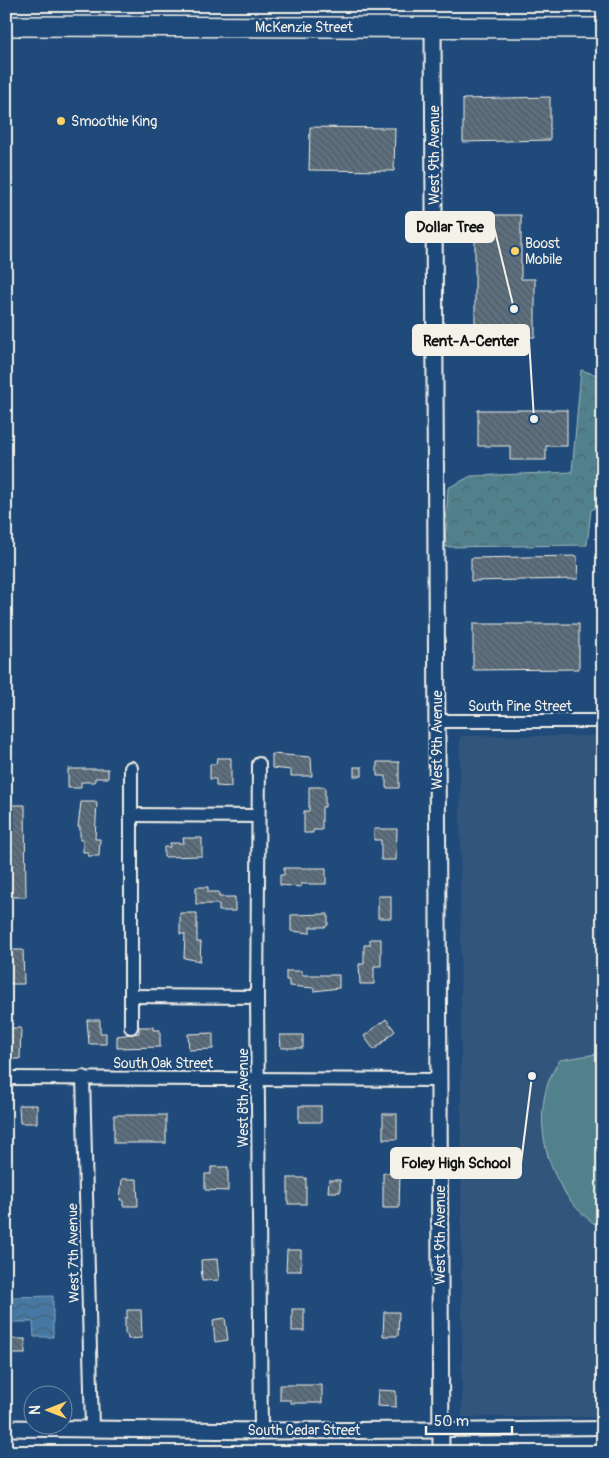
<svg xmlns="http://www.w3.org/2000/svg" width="609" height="1458" font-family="Pangolin,sans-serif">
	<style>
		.built { fill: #32557c }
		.forest { fill: url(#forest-crowns); stroke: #a2b9ba }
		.pitch { fill: #51818c; stroke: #a2b9ba }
		.water { fill: url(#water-waves); stroke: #8ca8bf }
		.building { fill: url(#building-back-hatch); stroke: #f4f1e8 }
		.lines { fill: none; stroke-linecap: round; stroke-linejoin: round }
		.minor-casing { stroke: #f4f1e8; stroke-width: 16 }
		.tertiary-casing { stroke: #f4f1e8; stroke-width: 19 }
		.primary-casing { stroke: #f4f1e8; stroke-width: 22 }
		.minor { stroke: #1f4a7a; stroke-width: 12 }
		.tertiary { stroke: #1f4a7a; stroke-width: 15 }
		.primary { stroke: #1f4a7a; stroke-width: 19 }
		.poi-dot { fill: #ffd166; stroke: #1f4a7a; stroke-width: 2 }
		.labels { text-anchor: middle; stroke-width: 5; stroke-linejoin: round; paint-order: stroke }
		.street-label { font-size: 14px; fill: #f4f1e8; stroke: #1f4a7a }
		.poi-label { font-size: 14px; fill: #f4f1e8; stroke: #1f4a7a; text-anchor: start }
		.leader { fill: none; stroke: #f4f1e8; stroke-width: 2 }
		.callout-dot { fill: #f4f1e8; stroke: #1f4a7a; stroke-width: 2 }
		.callout { fill: #f4f1e8; stroke: #f4f1e8; stroke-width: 2 }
		.callout-label { font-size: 15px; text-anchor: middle; font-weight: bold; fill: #111 }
	</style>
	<defs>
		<pattern id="forest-crowns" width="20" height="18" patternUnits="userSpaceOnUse" patternTransform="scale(1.25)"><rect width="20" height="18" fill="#51818c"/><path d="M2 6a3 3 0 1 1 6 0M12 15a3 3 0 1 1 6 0" fill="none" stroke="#4d676c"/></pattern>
		<pattern id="water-waves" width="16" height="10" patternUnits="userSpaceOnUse" patternTransform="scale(1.25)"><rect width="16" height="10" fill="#4678a3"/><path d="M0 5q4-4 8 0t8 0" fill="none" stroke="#476279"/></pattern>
		<pattern id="building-back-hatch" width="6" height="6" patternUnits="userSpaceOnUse" patternTransform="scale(1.25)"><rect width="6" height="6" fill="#5d707f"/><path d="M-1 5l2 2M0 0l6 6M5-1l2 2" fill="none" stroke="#525a60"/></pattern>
	</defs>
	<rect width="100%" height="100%" fill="#1f4a7a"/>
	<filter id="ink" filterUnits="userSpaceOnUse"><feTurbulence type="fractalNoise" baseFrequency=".02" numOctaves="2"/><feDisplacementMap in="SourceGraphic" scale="10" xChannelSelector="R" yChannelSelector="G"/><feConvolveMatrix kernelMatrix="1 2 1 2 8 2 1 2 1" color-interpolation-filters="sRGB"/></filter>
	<g filter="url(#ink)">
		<g class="built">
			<path d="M460,736H603V1417H462Z"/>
			<path d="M78,1446L364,1452H77Z"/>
		</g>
		<path class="forest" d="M581,370L600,376L603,381V504L591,510L587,545L445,547L448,488L471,476L572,472Z"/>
		<path class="pitch" d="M603,1053V1229C548,1199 523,1111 560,1060Z"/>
		<path class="water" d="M53,1296V1337H34L33,1322H9V1297Z"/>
		<g class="building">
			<path d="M550,97V140L463,142V99Z"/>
			<path d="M310,127L395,128L394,171L309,170Z"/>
			<path d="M475,215H521V279H535V337L475,336Z"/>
			<path d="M478,410H567V446H546V460H510V446H478Z"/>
			<path d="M577,556L578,579L471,581V558Z"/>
			<path d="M473,624H579V669L473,670Z"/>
			<path d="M272,754L311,757L312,776H291V770L272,768Z"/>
			<path d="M217,758H231V787L216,786V779H210V764H216Z"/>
			<path d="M377,762H399V788H386V776H377Z"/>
			<rect x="354" y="767" width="8" height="9"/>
			<path d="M68,769H108V778H95V782H81V788H68Z"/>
			<path d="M309,787H325V807H322V830H313V833H304V811H309Z"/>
			<path d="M81,802H97L95,839H100L99,856H88V852H83V840H80V827H78Z"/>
			<path d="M6,805H25L26,897H6Z"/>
			<path d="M374,829H397L396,860H381V840H374Z"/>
			<path d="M183,838H202V856L164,857V847H170V843H184Z"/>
			<path d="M284,868H326V884H301V887L280,885V875H284Z"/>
			<path d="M196,887H208V892H219V897H235V911H219V904H196Z"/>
			<rect x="378" y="896" width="13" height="22"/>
			<path d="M180,913H197V942H201L200,961L184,958L185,934H180Z"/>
			<path d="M328,914V925L325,927H310V933L291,931V915Z"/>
			<path d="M370,939H381V966H374V984H360L359,964H364V945H370Z"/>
			<path d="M6,950H23L24,984H6Z"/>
			<path d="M286,971H302V975H339V988L314,991V988L289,986V980H286Z"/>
			<path d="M386,1019L395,1031L374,1050L364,1036Z"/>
			<path d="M87,1020H100V1033H106V1044H89Z"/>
			<path d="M139,1027H153V1030H160V1047L117,1048V1036L139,1033Z"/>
			<path d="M6,1028H21L20,1059H6Z"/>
			<path d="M213,1033V1049L189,1050L188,1034Z"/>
			<path d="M280,1035H303V1048H281Z"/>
			<path d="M19,1105H37V1123H20Z"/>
			<rect x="299" y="1106" width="22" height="16"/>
			<rect x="383" y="1114" width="14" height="25"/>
			<rect x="114" y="1115" width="52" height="28"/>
			<path d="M211,1167H228V1191L205,1190V1174H211Z"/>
			<path d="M383,1173H400L399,1208H383Z"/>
			<rect x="288" y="1178" width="18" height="26"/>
			<path d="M122,1179H137L138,1206H123V1200H120Z"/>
			<path d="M329,1180H340V1192H328Z"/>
			<path d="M287,1250H301V1271H286Z"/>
			<path d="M217,1259L219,1280L202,1281L201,1260Z"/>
			<rect x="292" y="1309" width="12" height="22"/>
			<path d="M127,1310H141L142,1338L128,1339L127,1334H125V1318H127Z"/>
			<path d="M384,1312H399L398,1336H383Z"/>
			<path d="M225,1318L228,1340L215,1342L213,1320Z"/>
			<rect x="6" y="1339" width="19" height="15"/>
			<path d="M280,1385H322V1403H291V1400H280Z"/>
			<path d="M378,1390L396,1391V1407L377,1406Z"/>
		</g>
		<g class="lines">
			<defs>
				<g id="minor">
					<path d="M438,721H603"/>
					<path d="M259,764L257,997L261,1431"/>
					<path d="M131,768V1027"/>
					<path d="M132,815L258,816"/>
					<path d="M132,996L257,997"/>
					<path d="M83,1077L92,1428"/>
					<path d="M6,1078L439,1080"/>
					<path d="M441,1430L603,1428"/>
				</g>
				<g id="tertiary">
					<path d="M433,28L441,1452"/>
					<path d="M6,1428L261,1431L441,1430"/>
				</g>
				<path id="primary" d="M6,26L603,28"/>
			</defs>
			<use href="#minor" class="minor-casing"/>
			<use href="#tertiary" class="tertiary-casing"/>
			<use href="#primary" class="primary-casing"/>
			<use href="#minor" class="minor"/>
			<use href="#tertiary" class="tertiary"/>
			<use href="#primary" class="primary"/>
		</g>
	</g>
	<g class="poi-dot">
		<circle cx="61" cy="121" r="5"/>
		<circle cx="515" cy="251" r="5"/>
	</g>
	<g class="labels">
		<g class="street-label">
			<text x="304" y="32">McKenzie Street</text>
			<text transform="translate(434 155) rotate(-90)" y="5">West 9th Avenue</text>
			<text x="520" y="711">South Pine Street</text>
			<text transform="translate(437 740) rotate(-90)" y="5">West 9th Avenue</text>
			<text x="163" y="1068">South Oak Street</text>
			<text transform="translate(243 1098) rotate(-90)" y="5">West 8th Avenue</text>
			<text transform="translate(440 1235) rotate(-90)" y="5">West 9th Avenue</text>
			<text transform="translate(73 1253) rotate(-91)" y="5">West 7th Avenue</text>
			<text x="304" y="1435">South Cedar Street</text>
		</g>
		<g class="poi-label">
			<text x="71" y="126">Smoothie King</text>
			<text x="525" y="248">Boost<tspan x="525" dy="16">Mobile</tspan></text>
		</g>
	</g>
	<path class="leader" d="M514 309L494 227M534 419L529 340M532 1076L521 1163"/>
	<g class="callout-dot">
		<circle cx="514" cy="309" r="5"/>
		<circle cx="534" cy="419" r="5"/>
		<circle cx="532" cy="1076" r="5"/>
	</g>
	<g class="callout">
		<rect x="406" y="212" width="88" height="30" rx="5"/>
		<rect x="413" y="325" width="116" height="30" rx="5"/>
		<rect x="391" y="1148" width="130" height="30" rx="5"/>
	</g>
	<g class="callout-label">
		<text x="450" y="232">Dollar Tree</text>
		<text x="471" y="346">Rent-A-Center</text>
		<text x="456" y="1168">Foley High School</text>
	</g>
	<rect width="609" height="1458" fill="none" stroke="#1f4a7a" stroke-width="25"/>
	<rect x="12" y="12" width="584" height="1433" fill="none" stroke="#f4f1e8" stroke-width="2" filter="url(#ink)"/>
	<g transform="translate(48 1410) rotate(270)"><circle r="24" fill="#1f4a7a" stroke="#748da6"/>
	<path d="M0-4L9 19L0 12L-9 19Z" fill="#ffd166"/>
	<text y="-8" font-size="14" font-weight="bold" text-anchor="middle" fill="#f4f1e8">N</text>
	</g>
	<path d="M426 1426v8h86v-8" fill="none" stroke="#f4f1e8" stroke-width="2.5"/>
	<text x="434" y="1426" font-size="15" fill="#f4f1e8" stroke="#1f4a7a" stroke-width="4" paint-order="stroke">50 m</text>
</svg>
